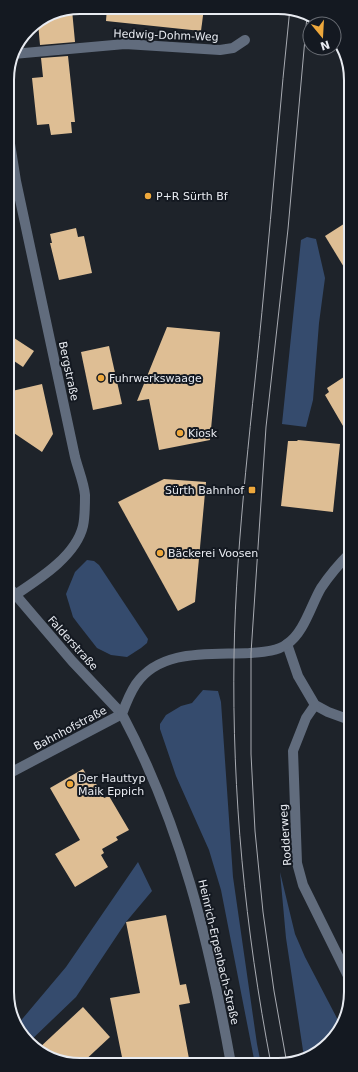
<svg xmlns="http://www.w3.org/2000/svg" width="358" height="1072" font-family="'DejaVu Sans',sans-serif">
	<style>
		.green { fill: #354b6d }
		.building { fill: #debe94 }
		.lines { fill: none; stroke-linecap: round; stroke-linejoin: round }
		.minor { stroke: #616c7d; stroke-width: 10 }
		.tertiary { stroke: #616c7d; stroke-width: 10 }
		.tram { stroke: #a8abb2; stroke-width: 1 }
		.poi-dot { fill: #eea83c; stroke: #141921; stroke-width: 1.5 }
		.labels { text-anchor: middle; stroke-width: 4; stroke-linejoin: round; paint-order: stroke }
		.street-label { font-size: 11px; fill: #e8ebf1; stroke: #141921 }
		.poi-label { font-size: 11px; fill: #e8ebf1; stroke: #141921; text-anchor: start }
		.rim { fill: none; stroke: #e8ebf1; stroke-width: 2 }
	</style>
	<rect width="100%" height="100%" fill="#1e232a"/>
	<g class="green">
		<path d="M307,237L316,239L325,278L319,323L313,400L306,427L282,424L301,240Z"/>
		<path d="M87,560L94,561L99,565L148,639L147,643L141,648L127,657L111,655L97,648L79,625L73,617L66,594L75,572Z"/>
		<path d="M203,690L218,691L221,702L233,877L257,1044L261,1064H255L221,890L209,850L176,776L160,729V724L166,715L181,706L192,703Z"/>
		<path d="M138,862L152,891L126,922L76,997L28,1043L18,1024L66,967Z"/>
		<path d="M280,872L295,934L305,957L340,1024L333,1040L304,1057L286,938Z"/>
	</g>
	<g class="building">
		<path d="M107,7L204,8L201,31L106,21Z"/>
		<path d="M72,10L75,42L40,45L38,23Z"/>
		<path d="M68,56L75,122H71L72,133L51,135L49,124L37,125L32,78L43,77L41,58Z"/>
		<path d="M350,220V277L325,236Z"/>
		<path d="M76,228L78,237L84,236L92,273L59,280L50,243H52L50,234Z"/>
		<path d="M167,327L220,332L210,440L159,450L149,399L137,401Z"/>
		<path d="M8,334L34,351L23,367L8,357Z"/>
		<path d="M109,346L122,404L93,410L81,352Z"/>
		<path d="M350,373V438L325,395L329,392L327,388Z"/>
		<path d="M42,384L53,434L42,452L8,429V420L15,409L12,391Z"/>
		<path d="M298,440L340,444L333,512L281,506L288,441H297Z"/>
		<path d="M164,479L206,482L195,602L178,611L118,502Z"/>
		<path d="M83,769L90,781L94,780L104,798L109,796L129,830L116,837L118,840L102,849L104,853L101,855L108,867L75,887L55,854L80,840L50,788Z"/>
		<path d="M166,915L180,985L186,984L190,1003L179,1005L190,1064H152L151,1058L123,1062L110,998L140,993L126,922Z"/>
		<path d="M83,1007L110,1037L81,1064H66L38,1049Z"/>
	</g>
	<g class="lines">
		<g class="minor">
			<path d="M13,54L125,44L220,50L233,48L245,40"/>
			<path d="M7,125L16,181L75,457C78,469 84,483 85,495C85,505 85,517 83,526C76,556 39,579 15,595"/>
			<path d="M8,586L72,661L122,714L8,774"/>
			<path d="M287,644L298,676L315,705L328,712L350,720"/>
			<path d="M315,705L306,718L293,751L297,863L303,885L351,982"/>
		</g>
		<path class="tertiary" d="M231,1064C209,941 181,825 122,714C126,703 130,693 136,684C161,648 211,655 249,653C262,652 276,652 287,644C304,633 311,605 321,588C329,576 340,563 350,553"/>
		<g class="tram">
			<path d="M271,1064C245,928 232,794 234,656C236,533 253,411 264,290C273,196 280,102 290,8"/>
			<path d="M287,1064L274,991L263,912L255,831L251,754V653L266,427L288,229L307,16"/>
		</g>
	</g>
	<g class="poi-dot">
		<circle cx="148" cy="196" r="4"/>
		<circle cx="101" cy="378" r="4"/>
		<circle cx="180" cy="433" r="4"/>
		<rect x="248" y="486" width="8" height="8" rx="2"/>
		<circle cx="160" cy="553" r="4"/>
		<circle cx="70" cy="784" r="4"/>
	</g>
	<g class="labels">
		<g class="street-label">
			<text transform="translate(166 35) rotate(2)" y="4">Hedwig-Dohm-Weg</text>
			<text transform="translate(69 371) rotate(78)" y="4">Bergstraße</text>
			<text transform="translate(73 643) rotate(48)" y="4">Falderstraße</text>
			<text transform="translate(70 728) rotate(-28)" y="4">Bahnhofstraße</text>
			<text transform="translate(285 835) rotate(-94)" y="4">Rodderweg</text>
			<text transform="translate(219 952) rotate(77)" y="4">Heinrich-Erpenbach-Straße</text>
		</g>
		<g class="poi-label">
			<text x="156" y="200">P+R Sürth Bf</text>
			<text x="109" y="382">Fuhrwerkswaage</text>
			<text x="188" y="437">Kiosk</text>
			<text x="244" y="494" text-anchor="end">Sürth Bahnhof</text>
			<text x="168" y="557">Bäckerei Voosen</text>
			<text x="78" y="782">Der Hauttyp<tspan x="78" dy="13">Maik Eppich</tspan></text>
		</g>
	</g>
	<path d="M0 0H358V1072H0ZM80 14H278A66 66 0 0 1 344 80V992A66 66 0 0 1 278 1058H80A66 66 0 0 1 14 992V80A66 66 0 0 1 80 14Z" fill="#141921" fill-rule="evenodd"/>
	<path class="rim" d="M80 14H278A66 66 0 0 1 344 80V992A66 66 0 0 1 278 1058H80A66 66 0 0 1 14 992V80A66 66 0 0 1 80 14Z"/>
	<g transform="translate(322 36) rotate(162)"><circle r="19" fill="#141921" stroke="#696d74"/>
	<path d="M0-3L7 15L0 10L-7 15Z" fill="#eea83c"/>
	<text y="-6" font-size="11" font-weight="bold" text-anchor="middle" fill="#e8ebf1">N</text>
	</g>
</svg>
